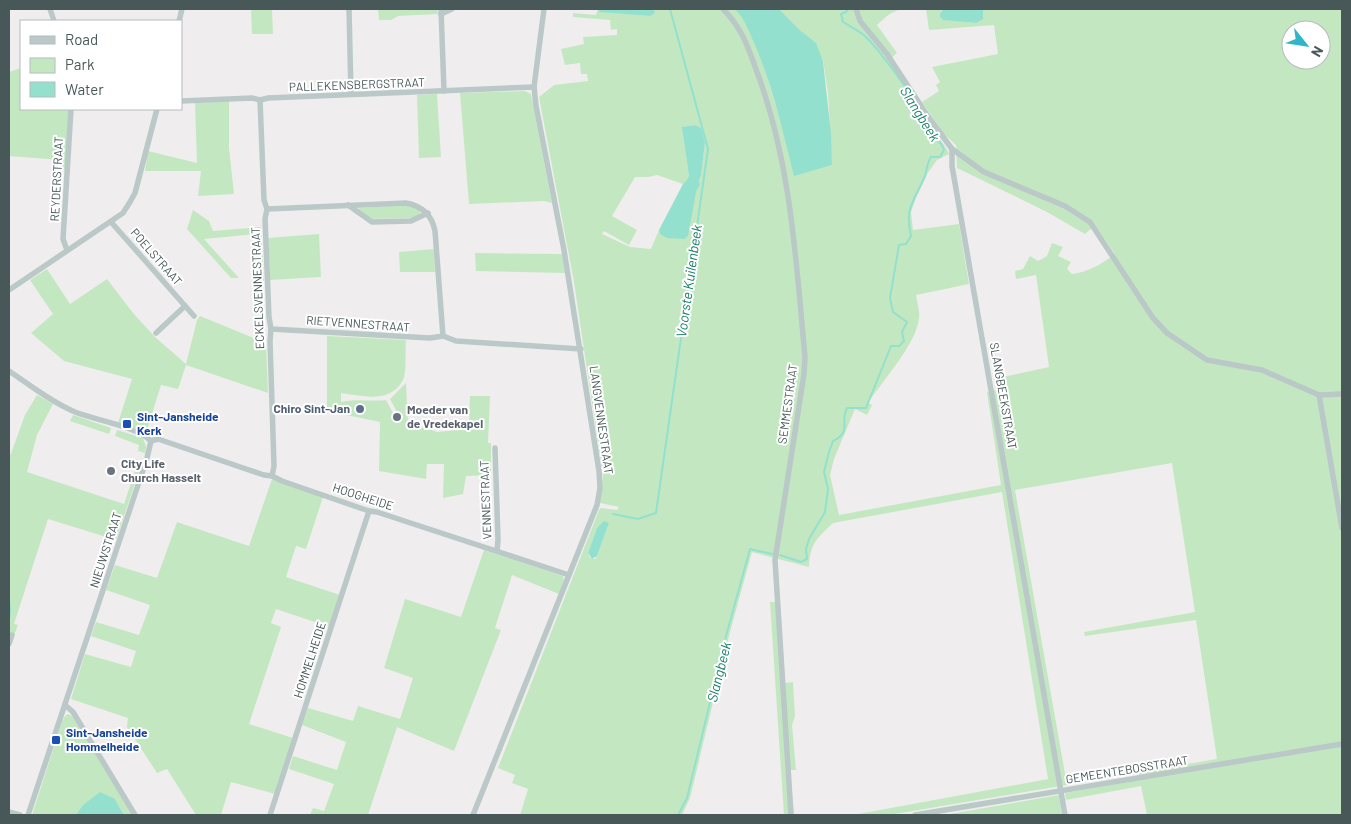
<svg xmlns="http://www.w3.org/2000/svg" width="1351" height="824" font-family="Barlow,sans-serif">
	<style>
		.green { fill: #c3e8c1; fill-rule: evenodd }
		.water { fill: #93e0ce }
		.lines { fill: none; stroke-linecap: round; stroke-linejoin: round }
		.stream { stroke: #93e0ce; stroke-width: 2 }
		.minor { stroke: #bac8c8; stroke-width: 5.5 }
		.service-dot { fill: #5c6f8a; stroke: #fff; stroke-width: 2 }
		.worship-dot { fill: #6b7280; stroke: #fff; stroke-width: 2 }
		.transit-dot { fill: #1a4fb4; stroke: #fff; stroke-width: 2 }
		.labels { text-anchor: middle; stroke-width: 4; stroke-linejoin: round; paint-order: stroke }
		.street-label { font-size: 12px; fill: #485858; stroke: #fff }
		.service-label { font-size: 12px; font-weight: bold; fill: #4e5e75; stroke: #fff; text-anchor: end }
		.worship-label { font-size: 12px; font-weight: bold; fill: #5b616d; stroke: #fff; text-anchor: start }
		.transit-label { font-size: 12px; font-weight: bold; fill: #164399; stroke: #fff; text-anchor: start }
		.water-label { font-size: 14px; font-style: italic; fill: #1c8169; stroke: #fff }
	</style>
	<rect width="100%" height="100%" fill="#f0edee"/>
	<g class="green">
		<path d="M251,9H272L273,34H252Z"/>
		<path d="M378,9H437L438,14L398,16L391,20H379Z"/>
		<path d="M651,9H741L762,60L780,119L795,175L832,165L828,93L823,60L801,31L779,9H903C891,11 886,17 877,25L897,53L889,60L922,113L948,151L949,154L937,160L927,174L916,198L911,212L913,230L959,224L969,284L916,295C917,302 920,311 919,318C916,345 883,380 868,403L872,405L867,415L855,409L834,459L830,475L839,515L1001,485L987,392L996,390L994,379L1049,367L1036,275L1016,279L1015,271L1023,269L1030,256L1038,261L1047,256L1052,243L1063,247L1058,256L1071,262L1067,269L1072,274C1088,272 1102,264 1115,254L1095,225L1085,234L1047,212L957,168L956,145L944,134L922,102L939,91L936,85L940,82L932,67L998,54L994,25L929,30L926,9H943L941,11L948,20L976,23L983,15V9H1342V815H1147L1141,786L1066,800L1065,793L1140,780L1139,772L1217,759L1196,620L1085,636L1084,632L1195,612L1172,463L1015,490L1067,785L889,815H853L1048,779L1002,492L833,523C817,538 810,544 809,567L752,552L730,632L690,798L682,815H520L528,789L512,783L515,775L498,768L599,510L601,508L617,510L619,507L600,503L603,477L574,282L539,97L554,85L588,81L587,74H581L580,63L565,65L561,49L584,44L583,37L617,35V29L611,30L610,20L573,17V13L596,15L597,11L650,16ZM1291,30H1321V60H1291ZM695,125L701,129L705,143L701,176L699,179L700,185L696,192L660,234L659,230L651,249L630,247L602,234L604,231L629,245L637,230L612,216L635,177H648L657,175L683,184L688,180L689,176L682,129L683,127ZM609,523L597,556L595,559L590,558L588,553L597,528Z"/>
		<path d="M21,68V109H69L66,169L61,170V160L9,156V72Z"/>
		<path d="M525,91L531,94L552,203L544,201L469,204L460,93Z"/>
		<path d="M437,94L441,157L419,158L417,95Z"/>
		<path d="M229,101V148L234,194L198,196L201,171H145L148,151L197,163L195,103Z"/>
		<path d="M407,205L420,210V214L413,218L371,219L358,210L359,208Z"/>
		<path d="M193,210L209,221L213,231L261,227L264,281H258L256,234L204,239L239,278H231L187,229Z"/>
		<path d="M319,234L321,277L270,280L268,238Z"/>
		<path d="M434,249L435,272H400L399,252Z"/>
		<path d="M475,253L562,254L565,273L476,271Z"/>
		<path d="M47,269L70,304L107,279L133,313L155,337L186,364L197,320L200,316L266,343L268,393L186,365L178,389L161,385L146,433L118,423L132,379L64,361L31,333L53,314L30,280Z"/>
		<path d="M327,336L406,340C405,349 407,373 403,380C390,404 363,396 341,393V402C356,398 371,402 386,400L394,415L397,412L390,399L406,383L408,425L427,428L437,432L469,429L470,396H490L488,443H491V475L466,476L463,494L443,498L444,464H427L426,479L379,471L380,422L327,411Z"/>
		<path d="M37,395L53,404L37,435L27,472L124,504L136,468L132,466L135,459L142,462L116,540L48,519L14,624L18,625L14,635L9,634V459L25,415Z"/>
		<path d="M73,415L111,428L109,434L70,421Z"/>
		<path d="M117,430L143,438L146,447L145,453L138,451L139,445L115,436Z"/>
		<path d="M272,479L323,497L306,549L296,546L286,577L340,595L330,627L276,609L271,623L281,627L249,724L293,738L275,794L231,782L221,815H196L167,769L157,773L127,727L128,718L71,699L85,654L131,667L136,651L91,636L96,622L139,635L150,605L106,590L115,565L157,578L177,522L249,546Z"/>
		<path d="M484,550L563,576L564,580L559,594L512,575L495,628L501,630L454,751L397,727L368,815H310L313,808L324,811L334,784L289,769L293,756L337,770L346,742L302,725L308,708L353,721L358,706L400,719L413,678L384,668L405,599L461,617Z"/>
		<path d="M770,602H779L785,683L793,682L795,716L792,725L796,770H790L794,815H784Z"/>
		<path d="M68,714L72,716L133,815H124L115,799L82,806L76,815H32L62,722L65,716Z"/>
		<path d="M1059,795L1062,815H944Z"/>
	</g>
	<g class="water">
		<path d="M596,9H651L655,11L654,14L650,16L600,12Z"/>
		<path d="M735,9H779L801,31L816,43L823,61L831,134L832,165L794,176C783,132 773,87 755,45C749,32 745,19 735,9Z"/>
		<path d="M943,9H983V19L976,23L943,20L940,17V14Z"/>
		<path d="M695,125L701,128L705,143L701,176L699,179L700,185L696,192L688,236L684,239L667,238L660,234L659,230L683,184L687,180L689,176L682,129V127Z"/>
		<path d="M604,521L609,523L597,556L592,559L588,553L597,528Z"/>
		<path d="M100,792L115,799L124,815H76L82,806Z"/>
	</g>
	<g class="lines">
		<g class="stream">
			<path d="M613,514L638,519L656,513L708,149L670,9"/>
			<path d="M780,555L801,562L807,559L806,549L809,539L825,512L828,489L824,472L829,452L833,441C853,431 839,423 847,408H866L891,346H899L904,341L902,332L907,322L893,312L890,298L899,245L906,244L911,236C904,207 915,200 925,176C927,169 927,163 931,157H940L944,150C942,142 935,140 933,133L928,132L922,116L920,114C916,98 879,50 866,37C860,31 851,27 843,22L841,14L846,12L848,9"/>
			<path d="M9,599L10,610L9,619"/>
			<path d="M678,815L687,798L726,636L750,549L772,554"/>
		</g>
		<g class="minor">
			<path d="M50,9L54,21"/>
			<path d="M349,9L351,94"/>
			<path d="M441,9L444,91"/>
			<path d="M723,9C742,28 748,47 757,72C791,163 796,261 805,357L804,374L775,560L791,815"/>
			<path d="M856,9L860,21L887,54L927,115L952,149V166L1065,815"/>
			<path d="M441,14L452,9"/>
			<path d="M179,21L182,9"/>
			<path d="M260,100L264,200L267,209L265,219L269,317L271,329L270,341L274,466L272,476"/>
			<path d="M181,101L252,98L260,100L268,98L534,87"/>
			<path d="M952,149L984,172L1065,206L1090,222L1153,318L1167,333L1207,360L1262,370L1319,395L1342,528"/>
			<path d="M348,205L372,222L411,221L428,213"/>
			<path d="M267,209L406,203C422,206 432,215 435,231L443,336"/>
			<path d="M111,222L194,316"/>
			<path d="M67,250L63,239L71,109"/>
			<path d="M9,290L123,213L130,202L135,193L157,109"/>
			<path d="M271,329L430,338L443,336L456,341L581,349"/>
			<path d="M156,333L185,306"/>
			<path d="M9,371C30,385 51,402 75,412C95,420 136,426 151,441"/>
			<path d="M1319,395L1342,394"/>
			<path d="M151,441L158,439L264,475L272,476L282,481L369,511L377,512L569,575"/>
			<path d="M495,448L498,540L497,551"/>
			<path d="M9,644L12,635"/>
			<path d="M65,705L73,712L135,815"/>
			<path d="M9,812L20,815"/>
			<path d="M28,815L147,458L151,441"/>
			<path d="M270,815L369,511"/>
			<path d="M473,815L597,505L600,488L599,471L564,250L536,106L534,87L544,9"/>
			<path d="M915,815L1342,744"/>
		</g>
	</g>
	<circle class="service-dot" cx="360" cy="409" r="5"/>
	<g class="worship-dot">
		<circle cx="397" cy="417" r="5"/>
		<circle cx="111" cy="471" r="5"/>
	</g>
	<g class="transit-dot">
		<rect x="122" y="419" width="10" height="10" rx="2.5"/>
		<rect x="51" y="735" width="10" height="10" rx="2.5"/>
	</g>
	<g class="labels">
		<g class="street-label">
			<text transform="translate(357 85) rotate(-2)" y="4">PALLEKENSBERGSTRAAT</text>
			<text transform="translate(57 179) rotate(-87)" y="4">REYDERSTRAAT</text>
			<text transform="translate(156 257) rotate(49)" y="4">POELSTRAAT</text>
			<text transform="translate(258 288) rotate(-92)" y="4">ECKELSVENNESTRAAT</text>
			<text transform="translate(358 324) rotate(4)" y="4">RIETVENNESTRAAT</text>
			<text transform="translate(1003 396) rotate(80)" y="4">SLANGBEEKSTRAAT</text>
			<text transform="translate(788 404) rotate(-82)" y="4">SEMMESTRAAT</text>
			<text transform="translate(601 420) rotate(82)" y="4">LANGVENNESTRAAT</text>
			<text transform="translate(363 497) rotate(18)" y="4">HOOGHEIDE</text>
			<text transform="translate(486 500) rotate(-92)" y="4">VENNESTRAAT</text>
			<text transform="translate(106 550) rotate(-72)" y="4">NIEUWSTRAAT</text>
			<text transform="translate(310 660) rotate(-72)" y="4">HOMMELHEIDE</text>
			<text transform="translate(1127 770) rotate(-9)" y="4">GEMEENTEBOSSTRAAT</text>
		</g>
		<g class="service-label">
			<text x="350" y="413">Chiro Sint-Jan</text>
		</g>
		<g class="worship-label">
			<text x="407" y="414">Moeder van<tspan x="407" dy="14">de Vredekapel</tspan></text>
			<text x="121" y="468">City Life<tspan x="121" dy="14">Church Hasselt</tspan></text>
		</g>
		<g class="transit-label">
			<text x="137" y="421">Sint-Jansheide<tspan x="137" dy="14">Kerk</tspan></text>
			<text x="66" y="737">Sint-Jansheide<tspan x="66" dy="14">Hommelheide</tspan></text>
		</g>
		<g class="water-label">
			<text transform="translate(920 114) rotate(58)" y="5">Slangbeek</text>
			<text transform="translate(689 281) rotate(-82)" y="5">Voorste Kuilenbeek</text>
			<text transform="translate(719 672) rotate(-76)" y="5">Slangbeek</text>
		</g>
	</g>
	<rect width="1351" height="824" fill="none" stroke="#485858" stroke-width="20"/>
	<rect x="20" y="20" width="162" height="90" fill="#ffffff" stroke="#b6bcbc"/>
	<rect x="30" y="36" width="25" height="8" fill="#bac8c8" stroke="#b6bcbc"/>
	<text x="65" y="45" font-size="15" fill="#485858">Road</text>
	<rect x="30" y="58" width="25" height="15" fill="#c3e8c1" stroke="#b6bcbc"/>
	<text x="65" y="70" font-size="15" fill="#485858">Park</text>
	<rect x="30" y="82" width="25" height="15" fill="#93e0ce" stroke="#b6bcbc"/>
	<text x="65" y="95" font-size="15" fill="#485858">Water</text>
	<g transform="translate(1306 45) rotate(120)"><circle r="24" fill="#ffffff" stroke="#b6bcbc"/>
	<path d="M0-4L9 19L0 12L-9 19Z" fill="#30b6c8"/>
	<text y="-8" font-size="14" font-weight="bold" text-anchor="middle" fill="#485858">N</text>
	</g>
</svg>
